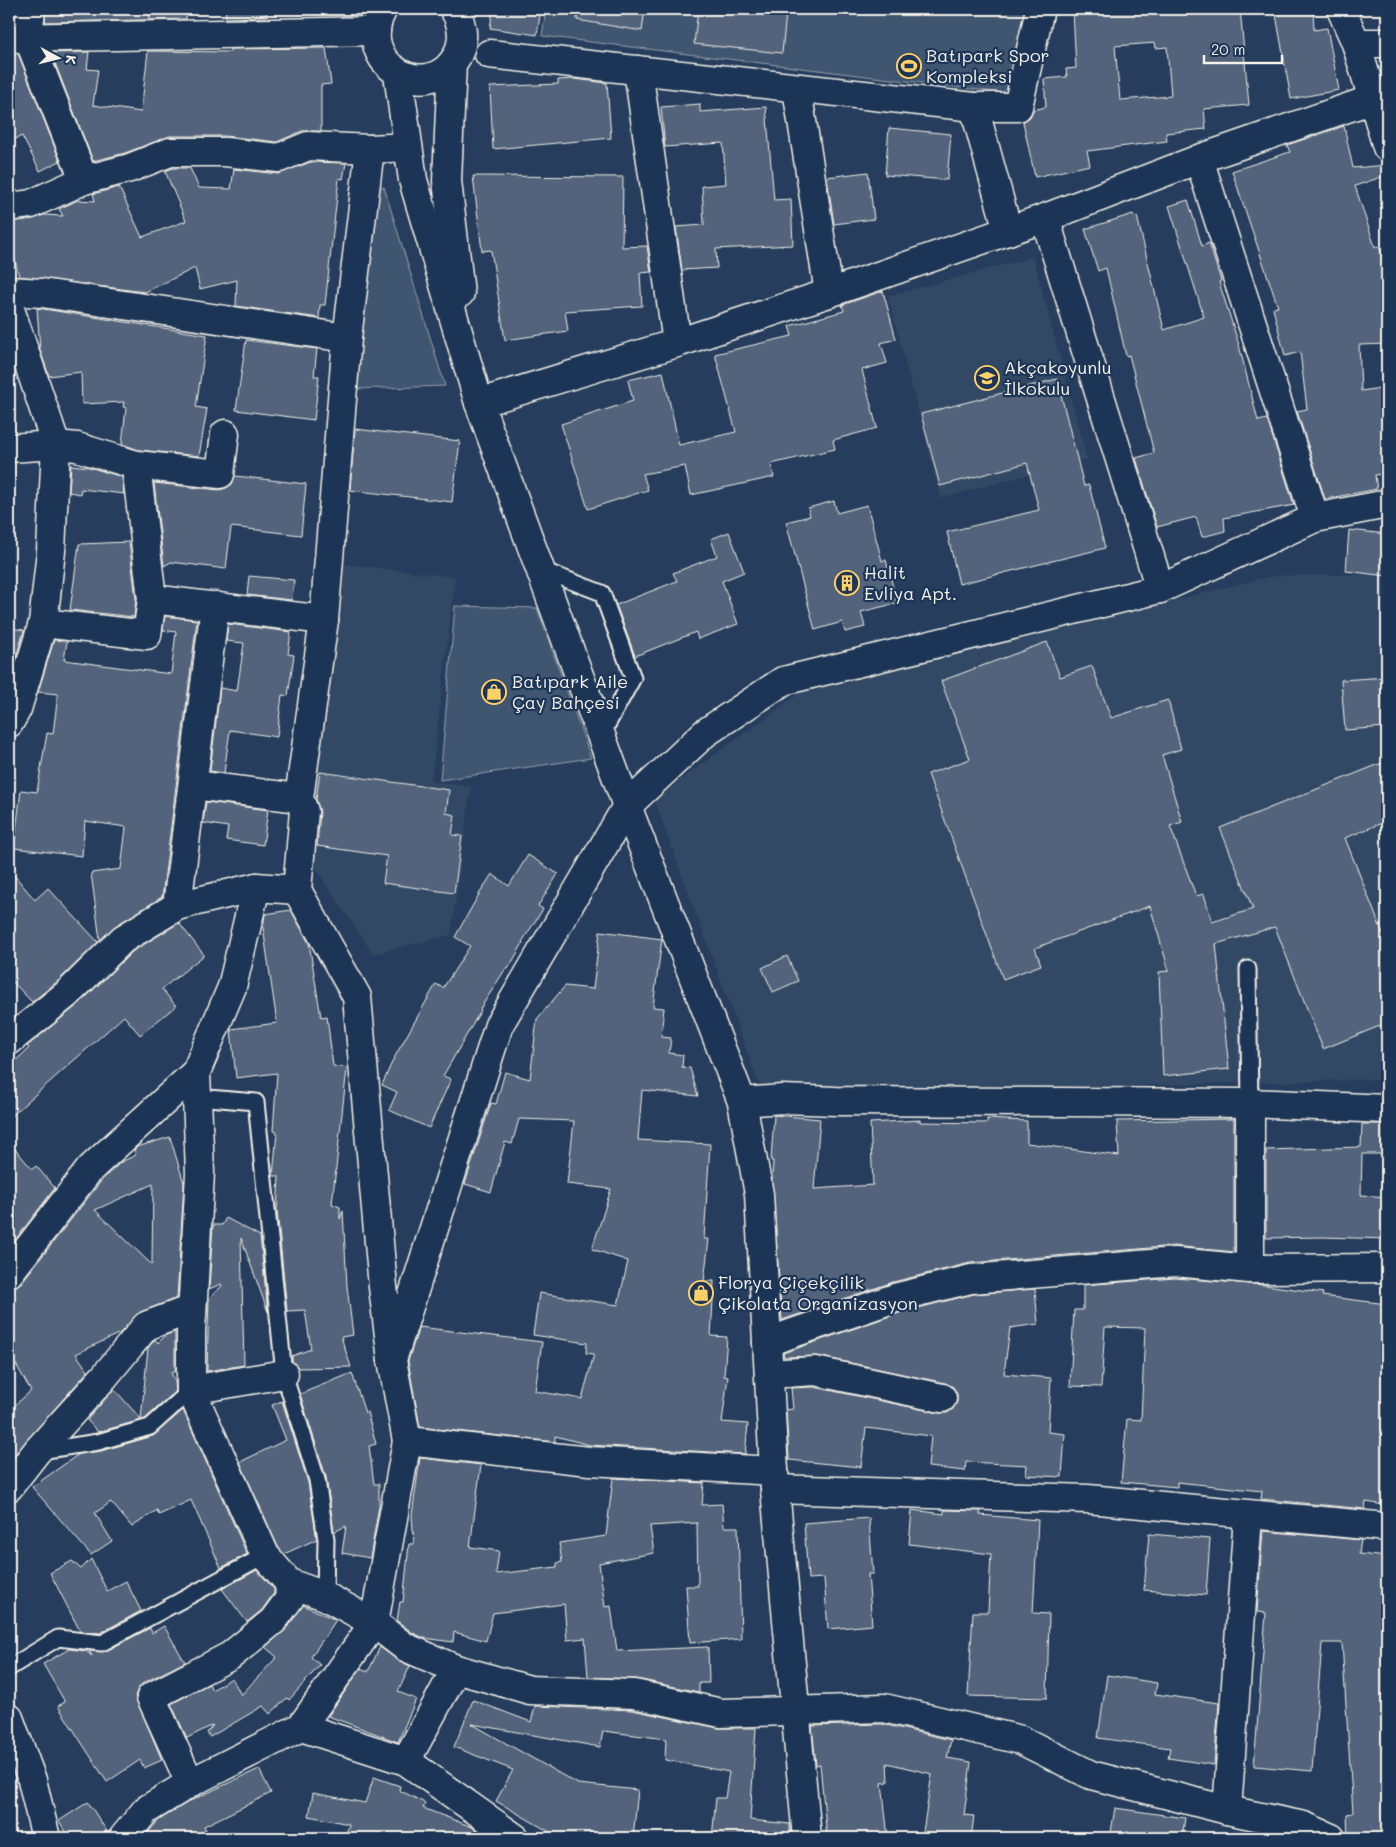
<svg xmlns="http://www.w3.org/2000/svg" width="1396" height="1847" font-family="Mali,sans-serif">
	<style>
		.built { fill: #334966 }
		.green { fill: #40546f; stroke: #9aa2ac }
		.building { fill: #52647b; stroke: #f4f1e8; fill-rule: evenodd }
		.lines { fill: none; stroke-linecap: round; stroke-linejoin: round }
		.service-casing { stroke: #f4f1e8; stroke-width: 19 }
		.minor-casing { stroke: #f4f1e8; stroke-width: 31 }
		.tertiary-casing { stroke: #f4f1e8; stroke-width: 31 }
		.secondary-casing { stroke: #f4f1e8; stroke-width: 31 }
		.service { stroke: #1d3557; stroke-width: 15 }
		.minor { stroke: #1d3557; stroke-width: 28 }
		.tertiary { stroke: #1d3557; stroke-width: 28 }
		.secondary { stroke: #1d3557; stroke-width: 28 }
		.labels { text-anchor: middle; stroke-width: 4.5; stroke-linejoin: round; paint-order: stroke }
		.poi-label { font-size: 18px; fill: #f4f1e8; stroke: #1d3557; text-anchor: start }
	</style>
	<rect width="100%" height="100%" fill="#263d5d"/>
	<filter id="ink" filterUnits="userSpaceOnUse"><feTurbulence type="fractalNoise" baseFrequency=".02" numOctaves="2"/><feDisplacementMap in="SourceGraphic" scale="10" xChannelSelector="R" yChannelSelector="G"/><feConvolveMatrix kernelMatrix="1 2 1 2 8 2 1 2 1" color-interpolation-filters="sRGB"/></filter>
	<g filter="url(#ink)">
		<g class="built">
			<path d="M1033,257L1087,459L941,498L888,296Z"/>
			<path d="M343,564L455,577L431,781L471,787L451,935L373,954L306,854Z"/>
			<path d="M1387,574V1079L763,1095L654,799L800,693L1272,576Z"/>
		</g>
		<g class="green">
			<path d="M546,9H1044L1028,96L542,36Z"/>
			<path d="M384,187L445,386L356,389L373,188Z"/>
			<path d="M455,606L537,608L591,758L440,780Z"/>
		</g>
		<g class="building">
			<path d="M46,9H150V18L151,9H187L186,19L45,22Z"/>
			<path d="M225,9H266L267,17L226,18Z"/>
			<path d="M493,9H541L537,35L490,28Z"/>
			<path d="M578,9H645L642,31L577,20Z"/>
			<path d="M698,9H747L786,13L782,53L694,44Z"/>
			<path d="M1102,9H1240L1249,105L1204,109L1206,129L1166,133L1167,141L1087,151L1090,165L1035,177L1023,122L1030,117L1033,110L1046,107L1044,79L1067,77L1066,69L1076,68L1073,11ZM1155,43L1156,48L1167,47L1171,96L1120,100L1115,46Z"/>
			<path d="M1275,9H1313L1314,30L1327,28L1339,90L1291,99Z"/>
			<path d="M326,48L331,84L321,85V131H302L277,142L225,136H170L125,153L93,161L51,53L89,52L87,69L98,70L93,105L141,112L148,51L230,52V49Z"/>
			<path d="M18,53L60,161L40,171L22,136L9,142V54Z"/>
			<path d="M574,79L607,83L611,138L493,149L490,87L558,84V80Z"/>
			<path d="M700,104V112L766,107L774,200L791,199L793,245L716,249L717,268L682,270L676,227L704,225L702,186L726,184L723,143L665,147L661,107Z"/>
			<path d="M1344,126L1353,168L1387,165V175L1355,186L1375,247L1379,246L1387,271V344L1359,345L1361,391L1387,387V473L1375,475L1377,489L1325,499L1297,411L1307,409L1300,352L1285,356L1273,308L1278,307L1232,171L1290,152L1287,145Z"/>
			<path d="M889,128L951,134L947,180L885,175Z"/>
			<path d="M311,162L346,163L343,179L339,178L325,305H320L319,318L236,306L237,280L200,289L195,268L145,292L19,276L9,237V222L33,219L44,215L63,216L59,209L78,200L95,201L93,194L119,187L142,237L186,221L165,171L173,168H190L199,188L231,189L234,169L278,174Z"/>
			<path d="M868,172L874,219L834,224L827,177Z"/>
			<path d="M473,176L623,177L622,247L647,246L651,272L640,273L642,306L565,311L568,331L505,340L491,250L482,251Z"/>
			<path d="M1188,200L1202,246L1209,243L1221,281L1219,282L1239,345L1258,421L1267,419L1294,505L1224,518L1225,531L1202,537L1196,517L1157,527L1136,458L1154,453L1129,355L1126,356L1106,268L1098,271L1085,229L1133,214L1134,217L1137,216L1164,330L1204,317L1169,206Z"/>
			<path d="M883,291L896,339L881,343L887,363L862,370L877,428L833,440L835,449L771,464L774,477L691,495L685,466L643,474L648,490L588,509L561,424L633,401L628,380L663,372L679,445L736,432L715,354L792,336L789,326L844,311L842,305Z"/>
			<path d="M37,308L207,335L196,407L207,409L199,456L139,450L122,444L126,408L123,407L124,402L82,404L81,372L49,376L40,350Z"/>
			<path d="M246,340L317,349L314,376H319L314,420L236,410Z"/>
			<path d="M1057,379L1084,486L1089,485L1105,548L959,584L947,532L1039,510L1027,463L940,486L921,414Z"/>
			<path d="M355,429L460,441L452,502L350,490Z"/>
			<path d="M71,465L89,467L122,477L124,494L81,489L80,494L69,492Z"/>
			<path d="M235,476L306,484L301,535L231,527L226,569L171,562L164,566L154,483L219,490L226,488L232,484Z"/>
			<path d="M834,501L837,513L867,505L882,561L886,560L897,603L861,612L865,627L845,632L842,622L815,630L786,522L810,516L808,508Z"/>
			<path d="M1349,530L1387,534V576L1346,571Z"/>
			<path d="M729,532L744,572L722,581L738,624L698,639L696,632L635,656L616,605L677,581L673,573L717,556L711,539Z"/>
			<path d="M129,542L136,599L134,617L70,610L79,544Z"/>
			<path d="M249,576L294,580L292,600L247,595Z"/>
			<path d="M165,616L197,620L162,897L115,926L100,940L91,873L121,869L126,827L85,821L82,856L14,848L21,790L37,792L47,733L53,734L58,694L38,692L54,640L67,641L64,660L171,674L176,632L163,630Z"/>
			<path d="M228,624L291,632L288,654L294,655L288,696L282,695L277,737L230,730L224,773L210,771L220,688L237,691L244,643L226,641Z"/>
			<path d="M9,628L24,630L9,682Z"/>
			<path d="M1047,642L1060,677L1092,666L1111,718L1168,700L1181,749L1162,755L1182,822L1170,826L1196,896L1204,894L1212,922L1253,909L1220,828L1387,761V821L1345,838L1387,944V1023L1323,1049L1275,927L1216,944L1229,1069L1163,1076L1159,972L1169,971L1150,906L1035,948L1041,965L1003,979L928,774L970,759L941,681Z"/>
			<path d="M1387,677V727L1345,730L1341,680Z"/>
			<path d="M320,772L449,790L446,813L455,815L452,835L462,836L454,893L383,883L387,856L317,846L320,812L316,799Z"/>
			<path d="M206,802L268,810L263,845L226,840L228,827L203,823Z"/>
			<path d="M528,855L558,874L538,906L543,909L522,942L523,943L508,969L506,968L480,1009L481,1010L443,1076L451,1079L429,1128L389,1110L397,1092L382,1085L393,1060L436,984L443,988L470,946L455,937L478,896L492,874L509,886Z"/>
			<path d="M9,869L35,900L48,888L98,942L58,981L32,1002L9,978Z"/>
			<path d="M291,910L309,943L321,1017L327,1016L333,1066L347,1068L332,1204L340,1207V1219L343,1211L347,1286L353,1335L341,1337L351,1367L298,1368L292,1361V1356L311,1349L305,1310L287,1311L277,1210L279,1176H273L277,1132L273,1131L277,1073L236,1078L231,1029L277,1023L263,927L265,914Z"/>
			<path d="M179,923L204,955L162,989L176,1006L140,1035L124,1016L9,1118V1067L29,1048L27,1046L79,1004L133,951Z"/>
			<path d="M600,931L662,939L653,1007L664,1008L661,1037L671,1038L669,1053L683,1055L682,1067L690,1068L698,1096L642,1090L638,1140L710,1144L704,1239H709L704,1281H714L711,1336L727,1337L724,1376L728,1377L722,1422L748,1424L745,1454L590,1445L555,1436V1442L420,1427L408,1361L419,1327L542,1342L535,1391L582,1399L594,1354L586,1353L587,1343L533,1335L539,1293L618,1305L628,1261L592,1249L611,1189L567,1184L574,1121L519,1119L512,1144L505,1142L491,1192L465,1184L491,1103L496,1104L505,1072L530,1079L537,1019L565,986L593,989Z"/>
			<path d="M787,956L798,981L773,992L762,968Z"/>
			<path d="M774,1115L820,1119L814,1189L873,1185L870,1123L920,1120V1122L987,1123V1119L1027,1121V1143L1119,1156L1117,1121L1234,1119V1252L1174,1246L970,1263L893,1282L782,1320L772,1180L773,1161H771Z"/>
			<path d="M1362,1124H1387V1154H1362L1361,1195L1387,1197V1239L1322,1237L1266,1238V1150L1361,1147Z"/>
			<path d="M170,1137L184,1183L177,1298L140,1312L120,1333L76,1354L88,1371L9,1461V1410L31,1391L9,1352V1288L21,1283L102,1180L121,1162L136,1155L134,1150L137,1147ZM153,1184L152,1265L95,1210Z"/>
			<path d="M9,1142L32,1169L36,1166L55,1188L9,1248Z"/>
			<path d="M226,1218L260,1236L268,1312L241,1238L244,1365L207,1371L209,1298L222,1286L221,1284L209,1289L213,1225H222Z"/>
			<path d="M1175,1278L1265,1285L1323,1293L1322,1296L1387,1304V1479L1384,1505L1366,1502L1365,1509L1261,1499L1262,1491L1177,1482V1487L1121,1482L1127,1419L1141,1420L1145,1328L1105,1327L1101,1387L1070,1386L1074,1310H1083V1285Z"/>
			<path d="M1035,1289L1038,1324L1010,1328L1004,1374L1051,1378L1048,1432L1065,1434L1062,1477L1026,1475L1027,1465L966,1462L965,1471L928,1467L931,1436L866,1428L861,1467L789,1460L786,1410L793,1409L791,1388L814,1387L939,1413H947L953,1409L957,1402V1394L953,1387L945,1383L818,1356L784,1357L783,1353L902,1312L974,1294Z"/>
			<path d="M175,1332V1372H171L175,1382L176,1391L145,1419L98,1432L87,1420L114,1389L141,1419L148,1348L155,1339L158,1343L166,1335Z"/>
			<path d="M352,1373L365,1413L367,1412L376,1444L369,1446L374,1484H379V1506L370,1558L342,1553L346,1526L334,1532L326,1477L300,1394Z"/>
			<path d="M282,1401L308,1482L317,1539L284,1554L278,1547L240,1462L286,1440L272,1405Z"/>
			<path d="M183,1410L247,1554L221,1568L191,1500L159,1515L157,1510L132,1527L111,1502L95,1513L112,1541L91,1555L32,1487L79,1454L101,1451L153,1436Z"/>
			<path d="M420,1458L481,1465L470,1547L499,1551L496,1574L557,1567V1563L562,1562L559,1543L606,1536L613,1478L704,1483L702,1505L722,1504L724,1527H738L741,1639L690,1643L686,1586H698L697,1523L650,1526L654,1553L599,1563L605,1607L611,1606L617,1651L708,1647L709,1683H699V1692L637,1679L588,1677L585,1638L567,1640L564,1604L493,1613L486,1641L454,1632L453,1642L424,1638L413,1633L397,1621L400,1602H403L409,1544H414L412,1515Z"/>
			<path d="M912,1510L944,1514V1510L981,1511L980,1515L1038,1520L1033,1613L1049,1614L1047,1698L968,1696L973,1612H988L991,1554L909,1544Z"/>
			<path d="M869,1518L873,1574H868L872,1625L828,1629L824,1578L808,1579L804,1523Z"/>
			<path d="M1263,1531L1361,1540L1359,1554L1387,1557V1838H1348L1347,1814L1353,1813L1342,1643H1322L1312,1771L1254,1766L1266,1613L1257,1612Z"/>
			<path d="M1149,1534L1210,1539L1206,1595L1144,1590Z"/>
			<path d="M91,1559L107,1591L126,1581L141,1611L100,1633L80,1631L50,1573L72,1561L81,1569Z"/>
			<path d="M257,1570L274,1589V1593L262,1610L247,1622L222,1589Z"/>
			<path d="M303,1605L336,1620L311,1657L320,1665L289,1700L287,1698L270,1714L263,1706L210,1737L207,1733L213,1725L187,1738L171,1704L209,1684L212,1690L232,1678L241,1695L277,1657L265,1647L285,1630Z"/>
			<path d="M164,1626L185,1662L143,1683L138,1689L135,1696L162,1760L144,1768L140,1760L107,1782L58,1706L65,1702L43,1664L69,1649L86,1651L92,1656L89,1651H106L150,1628L152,1633Z"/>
			<path d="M380,1647L396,1659L410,1666L398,1692L416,1699L398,1742L328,1716L361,1668L368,1672Z"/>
			<path d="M1107,1675L1157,1683L1155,1694L1219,1703L1214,1765L1168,1758L1170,1748L1098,1738Z"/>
			<path d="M473,1700L531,1722L535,1706L632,1710L718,1728H756L750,1820L790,1824V1838H712L716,1798H725L729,1772L665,1760L666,1739L603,1731L600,1747L472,1724L578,1784L638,1790L633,1838H560L496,1801L513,1770L454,1747Z"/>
			<path d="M882,1724L951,1740L947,1758L971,1762L964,1815L974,1816L971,1838H922L932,1774L887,1763L888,1782L882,1783L888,1838H827L820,1764L816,1765L812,1726Z"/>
			<path d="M259,1769L271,1793L204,1826L206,1830L192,1838H143L159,1820L190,1801Z"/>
			<path d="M374,1777L400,1786L399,1790L425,1803L423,1808L472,1827L488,1838H345L349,1824L309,1816L313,1793L365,1803Z"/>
			<path d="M88,1802L108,1833V1838H70L59,1821Z"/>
			<path d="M1115,1808L1185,1818L1182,1838H1110Z"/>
		</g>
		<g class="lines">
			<defs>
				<g id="service">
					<path d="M542,570L602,593L633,678L601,736"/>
					<path d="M1248,969L1250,1103"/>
					<path d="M196,1097L256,1102L284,1374L317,1480L326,1539L325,1596"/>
					<path d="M40,1451L98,1442L150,1427L191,1390"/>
					<path d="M9,1668L58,1638L102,1643L265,1555"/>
				</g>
				<g id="minor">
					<path d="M31,9L28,37L84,180"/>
					<path d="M9,38L376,31"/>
					<path d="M1356,43H1387"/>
					<path d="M489,54L974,107H1018L1040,9"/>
					<path d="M638,70L677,343"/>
					<path d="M797,89L829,293"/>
					<path d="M974,107L1008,231"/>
					<path d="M370,149L347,338L324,620L299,798L304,811L297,890L357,997L383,1287L392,1360"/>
					<path d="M1199,159L1315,518"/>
					<path d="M9,207L31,204L84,180L130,168L170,152H225L279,158L308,146L370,149L408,147"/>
					<path d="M1045,218L1160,589"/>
					<path d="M9,291L42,293L347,338"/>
					<path d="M9,306L56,445L51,551L43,623L17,709L9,723"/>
					<path d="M479,403L677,343L829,293L1045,218L1199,159L1373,99"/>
					<path d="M9,448L56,445L77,447L136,465L220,474L225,434"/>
					<path d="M152,599L324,620"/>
					<path d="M43,623L147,635L152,599L136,465"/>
					<path d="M194,785L299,798"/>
					<path d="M177,906L215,606"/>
					<path d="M9,1041L68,993L123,939L177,906L256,887"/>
					<path d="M196,1072L200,1173L191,1333V1390L265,1555L289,1583L325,1596L374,1623L405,1647L456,1669L530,1690L634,1694L721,1713L884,1708L1021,1740L1091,1775L1227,1810L1304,1826L1331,1838"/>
					<path d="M742,1102L782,1099L836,1101L1250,1103L1387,1109"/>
					<path d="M1250,1103V1269"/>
					<path d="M9,1273L90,1169L196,1072L232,987L256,887L297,890"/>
					<path d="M767,1342L898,1297L971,1279L1175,1262L1250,1269L1387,1268"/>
					<path d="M769,1374L815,1371L942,1398"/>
					<path d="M191,1390L284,1374"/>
					<path d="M407,1441L589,1461L774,1471"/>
					<path d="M9,1487L37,1451L104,1377L146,1326L192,1309"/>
					<path d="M775,1489L1088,1499L1387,1527"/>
					<path d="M9,1718L32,1780L46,1838"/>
					<path d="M406,1761L456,1669"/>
					<path d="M190,1783L151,1697L230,1656L273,1621L290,1598L289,1583"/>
					<path d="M1227,1810L1248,1516"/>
				</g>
				<g id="tertiary">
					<path d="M1341,9L1356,43L1387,147"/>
					<path d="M301,1727L406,1761L515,1838"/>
					<path d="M123,1838L146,1810L190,1783L301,1727L374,1623L407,1441L392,1360L499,1025L627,806L705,733L783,681L1160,589L1315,518L1387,504"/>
				</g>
				<g id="secondary">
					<path d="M383,9C352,63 428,107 457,56C465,40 463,24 454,9"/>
					<path d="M452,63L447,181L460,293"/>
					<path d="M398,74L413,180L479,403L627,806L742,1102L759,1194L775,1489L807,1838"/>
				</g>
			</defs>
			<use href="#service" class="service-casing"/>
			<use href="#minor" class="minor-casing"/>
			<use href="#tertiary" class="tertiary-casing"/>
			<use href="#secondary" class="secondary-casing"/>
			<use href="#service" class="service"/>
			<use href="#minor" class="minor"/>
			<use href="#tertiary" class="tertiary"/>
			<use href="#secondary" class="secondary"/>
		</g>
	</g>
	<defs>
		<symbol id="stadium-ring" viewBox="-11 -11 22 22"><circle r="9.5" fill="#1d3557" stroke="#ffd166" stroke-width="1.5"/><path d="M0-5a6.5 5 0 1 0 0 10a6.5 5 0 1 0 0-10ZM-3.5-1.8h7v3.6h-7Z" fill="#ffd166"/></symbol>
		<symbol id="school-ring" viewBox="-11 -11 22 22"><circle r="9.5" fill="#1d3557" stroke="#ffd166" stroke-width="1.5"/><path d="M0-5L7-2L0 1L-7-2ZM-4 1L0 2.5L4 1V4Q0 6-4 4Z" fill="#ffd166"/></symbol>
		<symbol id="building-ring" viewBox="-11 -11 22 22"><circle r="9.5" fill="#1d3557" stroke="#ffd166" stroke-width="1.5"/><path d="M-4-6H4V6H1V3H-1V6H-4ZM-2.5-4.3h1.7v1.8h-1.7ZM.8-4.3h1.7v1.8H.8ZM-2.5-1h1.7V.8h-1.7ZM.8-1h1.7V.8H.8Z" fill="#ffd166"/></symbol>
		<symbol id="shop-ring" viewBox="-11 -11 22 22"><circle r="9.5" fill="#1d3557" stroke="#ffd166" stroke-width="1.5"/><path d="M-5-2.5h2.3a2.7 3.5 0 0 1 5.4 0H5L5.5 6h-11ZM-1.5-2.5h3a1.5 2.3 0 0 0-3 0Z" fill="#ffd166"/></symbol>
	</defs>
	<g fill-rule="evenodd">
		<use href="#stadium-ring" x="895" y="52" width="28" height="28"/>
		<use href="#school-ring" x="973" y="364" width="28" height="28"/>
		<use href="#building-ring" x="833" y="569" width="28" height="28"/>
		<use href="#shop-ring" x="480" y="678" width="28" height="28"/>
		<use href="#shop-ring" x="687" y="1279" width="28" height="28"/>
	</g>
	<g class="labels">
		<g class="poi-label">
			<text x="926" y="62">Batıpark Spor<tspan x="926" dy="21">Kompleksi</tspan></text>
			<text x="1004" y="374">Akçakoyunlu<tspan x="1004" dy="21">İlkokulu</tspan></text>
			<text x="864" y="579">Halit<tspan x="864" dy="21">Evliya Apt.</tspan></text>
			<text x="512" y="688">Batıpark Aile<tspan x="512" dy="21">Çay Bahçesi</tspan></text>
			<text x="718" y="1289">Florya Çiçekçilik<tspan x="718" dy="21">Çikolata Organizasyon</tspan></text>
		</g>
	</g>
	<rect width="1396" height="1847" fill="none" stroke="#1d3557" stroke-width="30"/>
	<rect x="15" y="15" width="1366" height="1817" fill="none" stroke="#f4f1e8" stroke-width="2" filter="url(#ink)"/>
	<g transform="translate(58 58) rotate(97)" stroke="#1d3557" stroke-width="4" paint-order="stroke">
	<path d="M0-4L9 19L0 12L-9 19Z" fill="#f4f1e8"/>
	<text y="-8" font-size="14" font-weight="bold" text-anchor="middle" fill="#f4f1e8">K</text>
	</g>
	<path d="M1204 55v8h78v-8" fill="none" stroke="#f4f1e8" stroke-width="2.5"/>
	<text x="1211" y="55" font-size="15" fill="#f4f1e8" stroke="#1d3557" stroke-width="4" paint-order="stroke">20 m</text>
</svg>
